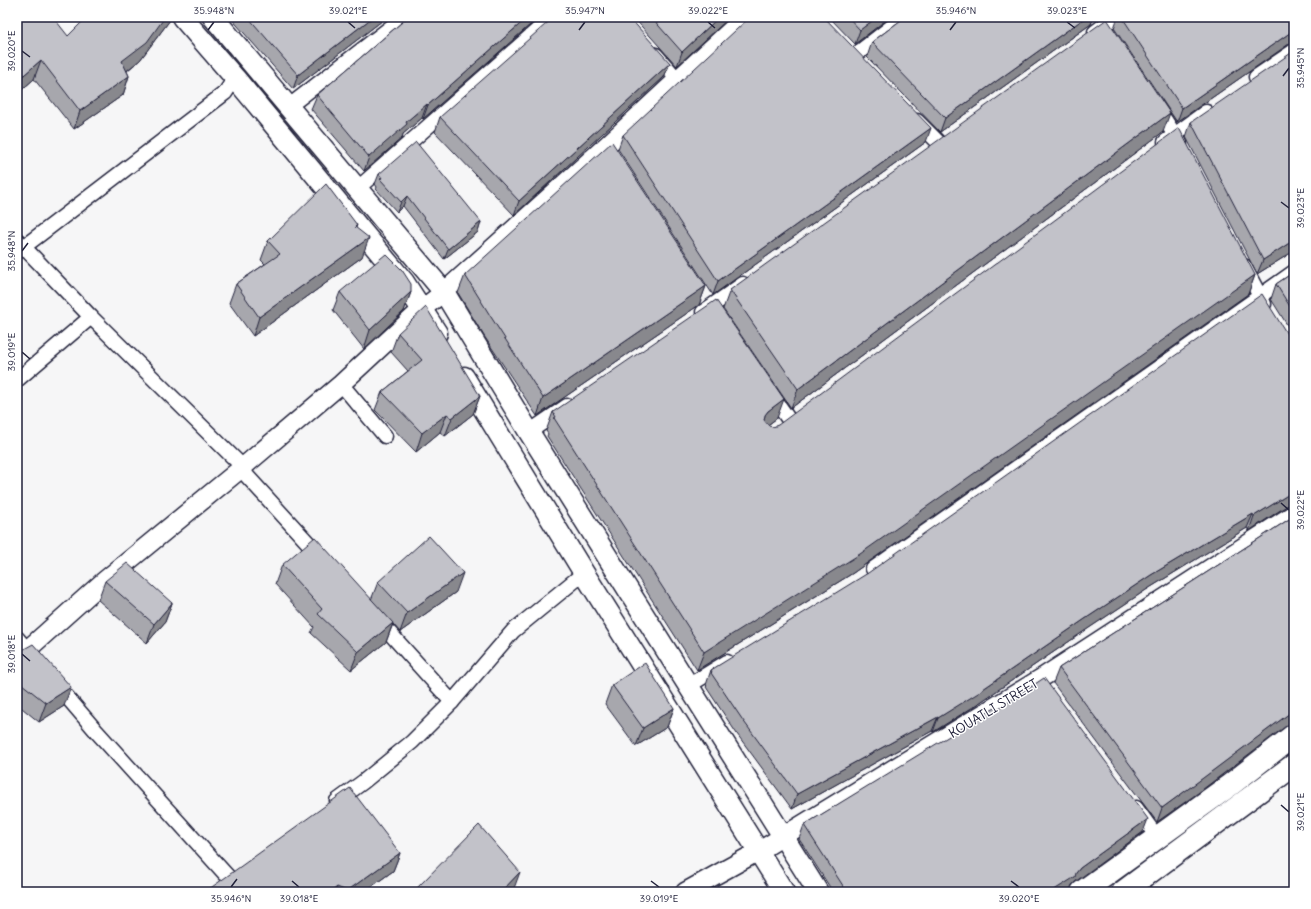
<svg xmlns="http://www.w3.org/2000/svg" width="1311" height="909" font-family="Delius,sans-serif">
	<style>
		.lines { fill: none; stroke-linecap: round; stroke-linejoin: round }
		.minor-casing { stroke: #22223b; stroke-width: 17 }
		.tertiary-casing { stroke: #22223b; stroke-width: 21 }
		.secondary-casing { stroke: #22223b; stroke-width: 23 }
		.primary-casing { stroke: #22223b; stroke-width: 25 }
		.minor { stroke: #fff; stroke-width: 14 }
		.tertiary { stroke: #fff; stroke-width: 18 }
		.secondary { stroke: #fff; stroke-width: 20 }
		.primary { stroke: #fff; stroke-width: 22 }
		.wall { fill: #a7a7ad; stroke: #22223b }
		.shaded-wall { fill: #88888d; stroke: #22223b }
		.building { fill: #c2c2c9; stroke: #22223b }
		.ticks { fill: none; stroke: #22223b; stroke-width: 1.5 }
		.labels { text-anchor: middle; stroke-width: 3; stroke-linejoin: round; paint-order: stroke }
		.street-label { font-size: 13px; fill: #22223b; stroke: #fff }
		.neatline { fill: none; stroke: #22223b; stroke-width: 1.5 }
		.ticks-label { font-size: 10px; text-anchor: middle; fill: #22223b }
	</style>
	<rect width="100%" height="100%" fill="#f6f6f7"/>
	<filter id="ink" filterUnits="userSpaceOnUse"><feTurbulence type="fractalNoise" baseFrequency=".025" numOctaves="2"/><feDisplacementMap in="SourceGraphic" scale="8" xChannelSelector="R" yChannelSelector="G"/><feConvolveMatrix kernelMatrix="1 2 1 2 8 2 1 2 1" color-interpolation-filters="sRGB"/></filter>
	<g filter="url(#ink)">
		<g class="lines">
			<defs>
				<g id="minor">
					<path d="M1095,32L1115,17"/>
					<path d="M656,55L678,80"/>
					<path d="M854,56L904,17"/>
					<path d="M1256,77L1294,51"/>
					<path d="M1156,106L1180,143"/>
					<path d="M288,107L404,17"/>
					<path d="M917,121L939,143"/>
					<path d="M1165,142L1206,112"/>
					<path d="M357,189L552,17"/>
					<path d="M17,240L91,317L243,467L247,476L321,557"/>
					<path d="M17,252L225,93L235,78"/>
					<path d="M1244,266L1264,304"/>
					<path d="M703,312L743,284"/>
					<path d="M17,380L91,317"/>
					<path d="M341,384L385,436"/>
					<path d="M770,393L789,420"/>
					<path d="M529,432L567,406"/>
					<path d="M873,569L1294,272"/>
					<path d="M378,620L452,702"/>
					<path d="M17,638L34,658"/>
					<path d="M55,683L97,732L230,879"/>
					<path d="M688,686L727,662"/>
					<path d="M337,801L363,782L412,742L452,702L513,631L584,573"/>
					<path d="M1136,808L1157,837"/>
				</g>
				<g id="tertiary">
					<path d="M17,656L27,650L104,581L243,467L341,384L422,309L444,292L606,146L745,17"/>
					<path d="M685,892L759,851L1040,679L1294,514"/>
				</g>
				<g id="secondary">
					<path d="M182,17L235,78L404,282L437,333"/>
					<path d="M213,17L444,292L529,432L818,892"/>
					<path d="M464,377L584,573L784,892"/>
				</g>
				<g id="primary">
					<path d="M1082,892L1230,785L1294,735"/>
					<path d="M1123,892L1294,765"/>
				</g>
			</defs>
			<use href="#minor" class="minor-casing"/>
			<use href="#tertiary" class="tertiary-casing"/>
			<use href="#secondary" class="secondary-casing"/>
			<use href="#primary" class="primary-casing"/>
			<use href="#minor" class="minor"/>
			<use href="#tertiary" class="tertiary"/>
			<use href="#secondary" class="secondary"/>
			<use href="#primary" class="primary"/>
		</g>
		<g class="wall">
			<path d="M17,17L68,36L87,17H171L170,20L140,60L127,71L129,76L123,95L74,129L34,79L17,94Z"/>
			<path d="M230,17H387L293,89Z"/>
			<path d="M408,17H539L423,119L422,118L403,134L402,138L364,171L311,109L317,95Z"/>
			<path d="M633,17H730L677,66Z"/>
			<path d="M829,17H890L855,44Z"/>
			<path d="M905,17H1094L1091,24L940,132L867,57L872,42Z"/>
			<path d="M1118,17H1294V43L1289,44L1177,122L1114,28Z"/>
			<path d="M670,63L664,77L514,215L435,132L440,117Z"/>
			<path d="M1191,122L1294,251L1257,274L1186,137Z"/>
			<path d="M1163,132L791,408L723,309L730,290Z"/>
			<path d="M623,135L926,142L713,295L618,149Z"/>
			<path d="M379,174L481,222L478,232L444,259L403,206L397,212L376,189L377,187L375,184Z"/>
			<path d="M357,225L356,228L362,257L253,336L229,303L236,284L265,264L261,260L268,241Z"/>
			<path d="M1294,272V336L1271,299L1276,284Z"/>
			<path d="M465,275L706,286L699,305L537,416L484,336L458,293Z"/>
			<path d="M1255,275L1248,294L853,573L697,670L547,436L548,434L546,431L553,412L777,418L768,425L769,426L773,427Z"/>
			<path d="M340,292H411L404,311L364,349L333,310Z"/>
			<path d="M398,333L480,396L473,414L445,436L440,432L416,452L375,410L382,392L408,371L391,352Z"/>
			<path d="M1292,342L1294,343V504L1288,505L1249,531L1247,528L1146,590L1080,634L979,703L978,704L933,732L932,731L792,809L737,734L706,687L707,686L706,685L711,670Z"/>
			<path d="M1294,516V720L1198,793L1157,822L1053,683L1059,668Z"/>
			<path d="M282,565L371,600L378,582L456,592L400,632L393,624L386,642L351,670L311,633L314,627L275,584Z"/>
			<path d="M105,581L172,603L165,622L147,643L98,600Z"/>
			<path d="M17,653L64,706L39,722L17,704Z"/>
			<path d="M612,685L674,708L667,727L636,746L605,704Z"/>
			<path d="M996,710L1143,832L1075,882L1072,885L1070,890L1067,892H833L799,839L804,825Z"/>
			<path d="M400,853L393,871L364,892H205Z"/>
			<path d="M416,889L513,891L512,892H415Z"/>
		</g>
		<g class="shaded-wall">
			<path d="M165,17H171L170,20L140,60L115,80L122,61Z"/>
			<path d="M373,17H387L293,89L298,75Z"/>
			<path d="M528,17H539L423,119L428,105Z"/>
			<path d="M719,17H730L677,66L682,52Z"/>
			<path d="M877,17H890L855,44L860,30Z"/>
			<path d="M1086,17H1094L1091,24L940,132L945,118Z"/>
			<path d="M1294,30V43L1289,44L1177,122L1182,108Z"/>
			<path d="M41,60L34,79L17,94V81Z"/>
			<path d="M670,63L664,77L514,215L519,201Z"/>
			<path d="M129,76L123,95L74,129L80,111Z"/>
			<path d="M427,104L422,118L403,134L402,138L364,171L369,157L406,122Z"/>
			<path d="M1170,113L1163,132L791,408L798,389Z"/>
			<path d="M931,128L926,142L713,295L718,281Z"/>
			<path d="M407,196L403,206L397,212L401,202Z"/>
			<path d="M481,222L478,232L444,259L448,249Z"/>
			<path d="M369,238L362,257L253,336L259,317Z"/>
			<path d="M1294,240V251L1257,274L1263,260Z"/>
			<path d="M1255,275L1248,294L853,573L697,670L704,652Z"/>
			<path d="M706,286L699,305L537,416L543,398Z"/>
			<path d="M411,292L404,311L364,349L370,330Z"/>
			<path d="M480,396L473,414L445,436L452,418Z"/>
			<path d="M784,399L777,418L761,430L765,415L768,411Z"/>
			<path d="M447,414L440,432L416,452L422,433Z"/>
			<path d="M1294,491V501L1293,504L1288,505L1249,531L1254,516Z"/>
			<path d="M1253,514L1247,528L1146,590L1080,634L979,703L978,704L933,732L938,718L983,689L1085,619L1151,575Z"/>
			<path d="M463,573L456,592L400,632L407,613Z"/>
			<path d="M172,603L165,622L147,643L154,624Z"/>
			<path d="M393,623L386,642L351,670L358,652Z"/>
			<path d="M71,687L64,706L39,722L46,703Z"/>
			<path d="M674,708L667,727L636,746L643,728Z"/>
			<path d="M1294,710V720L1198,793L1157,822L1162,808Z"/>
			<path d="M938,717L932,731L792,809L797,794Z"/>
			<path d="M1148,819L1143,832L1075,882L1072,885L1070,890L1067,892H1051L1076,873L1080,868Z"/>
			<path d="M400,853L393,871L364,892H346L347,891Z"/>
			<path d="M520,872L513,891L512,892H501Z"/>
			<path d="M337,887L336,892H331Z"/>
		</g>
		<g class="building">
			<path d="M17,17H53L68,36L87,17H165L147,42L122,61L129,76L80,111L41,60L17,81Z"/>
			<path d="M248,17H373L298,75Z"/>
			<path d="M408,17H528L428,105L427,104L406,122L407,124L369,157L317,95Z"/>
			<path d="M554,17H629L670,63L519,201L440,117Z"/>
			<path d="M651,17H719L682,52Z"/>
			<path d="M750,17H824L931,128L718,281L623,135Z"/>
			<path d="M848,17H877L860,30Z"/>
			<path d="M905,17H1086L945,118L872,42Z"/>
			<path d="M1122,17H1294V30L1182,108Z"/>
			<path d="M1107,19L1170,113L798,389L730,290Z"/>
			<path d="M1294,51V240L1263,260L1191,122Z"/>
			<path d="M1179,128L1255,275L860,554L704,652L554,418L556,417L553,412L716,300L784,399L768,411L765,415L764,420L769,426L773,427L778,425Z"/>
			<path d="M416,142L481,222L448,249L407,196L401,202L380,179L382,178L379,174Z"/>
			<path d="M612,142L706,286L543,398L491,317L465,275Z"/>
			<path d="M326,184L357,225L355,227L369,238L259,317L236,284L280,254L268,241Z"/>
			<path d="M386,254L402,270L411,284V292L370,330L340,292Z"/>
			<path d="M1294,272V313L1276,284Z"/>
			<path d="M1262,294L1292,342L1294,343V491L1254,516L1253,514L1151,575L1085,619L983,689V690L938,718V717L797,794L742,719L711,673L712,672L711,670L868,573Z"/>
			<path d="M426,307L480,396L452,418L447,414L422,433L382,392L422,360L398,333Z"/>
			<path d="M1294,516V710L1203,778L1162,808L1059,668Z"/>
			<path d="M429,536L463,573L407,613L378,582Z"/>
			<path d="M315,537L393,623L358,652L318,614L322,609L282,565Z"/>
			<path d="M127,563L172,603L154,624L105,581Z"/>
			<path d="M33,644L71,687L46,703L17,680V653Z"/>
			<path d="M645,663L674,708L643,728L612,685Z"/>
			<path d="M1044,678L1148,819L1080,868L1076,873L1075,877L1051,892H847L804,825L995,708L996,710Z"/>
			<path d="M350,788L400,853L347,891L337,887L331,892H205Z"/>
			<path d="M479,825L520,872L501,892H419L416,889Z"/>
		</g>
	</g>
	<path class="ticks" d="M348,22L355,28M708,22L715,28M1067,22L1075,28M208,30L214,22M579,30L585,22M950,30L956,22M22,51L30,57M1283,76L1289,68M1281,202L1289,208M22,251L28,243M22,352L30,359M1281,503L1289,510M22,654L30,661M1281,805L1289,812M292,881L299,887M651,881L659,887M1011,881L1019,887M231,887L237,879"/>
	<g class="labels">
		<g class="street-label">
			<text transform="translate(993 708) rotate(-31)" y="5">KOUATLI STREET</text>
		</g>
	</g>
	<rect width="1311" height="909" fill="none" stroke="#fff" stroke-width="44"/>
	<rect x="22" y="22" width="1267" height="865" class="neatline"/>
	<g class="ticks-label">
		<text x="214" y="14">35.948°N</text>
		<text x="348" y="14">39.021°E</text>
		<text x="585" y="14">35.947°N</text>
		<text x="708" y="14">39.022°E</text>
		<text x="956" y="14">35.946°N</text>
		<text x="1067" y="14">39.023°E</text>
		<text transform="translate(11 51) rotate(-90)" y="4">39.020°E</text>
		<text transform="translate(1300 68) rotate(-90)" y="4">35.945°N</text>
		<text transform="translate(1300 208) rotate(-90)" y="4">39.023°E</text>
		<text transform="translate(11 251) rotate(-90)" y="4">35.948°N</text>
		<text transform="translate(11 352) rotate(-90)" y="4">39.019°E</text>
		<text transform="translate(1300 510) rotate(-90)" y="4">39.022°E</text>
		<text transform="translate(11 654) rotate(-90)" y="4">39.018°E</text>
		<text transform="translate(1300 812) rotate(-90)" y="4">39.021°E</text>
		<text x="231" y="902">35.946°N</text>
		<text x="299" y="902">39.018°E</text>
		<text x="659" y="902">39.019°E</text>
		<text x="1019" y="902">39.020°E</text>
	</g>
</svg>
